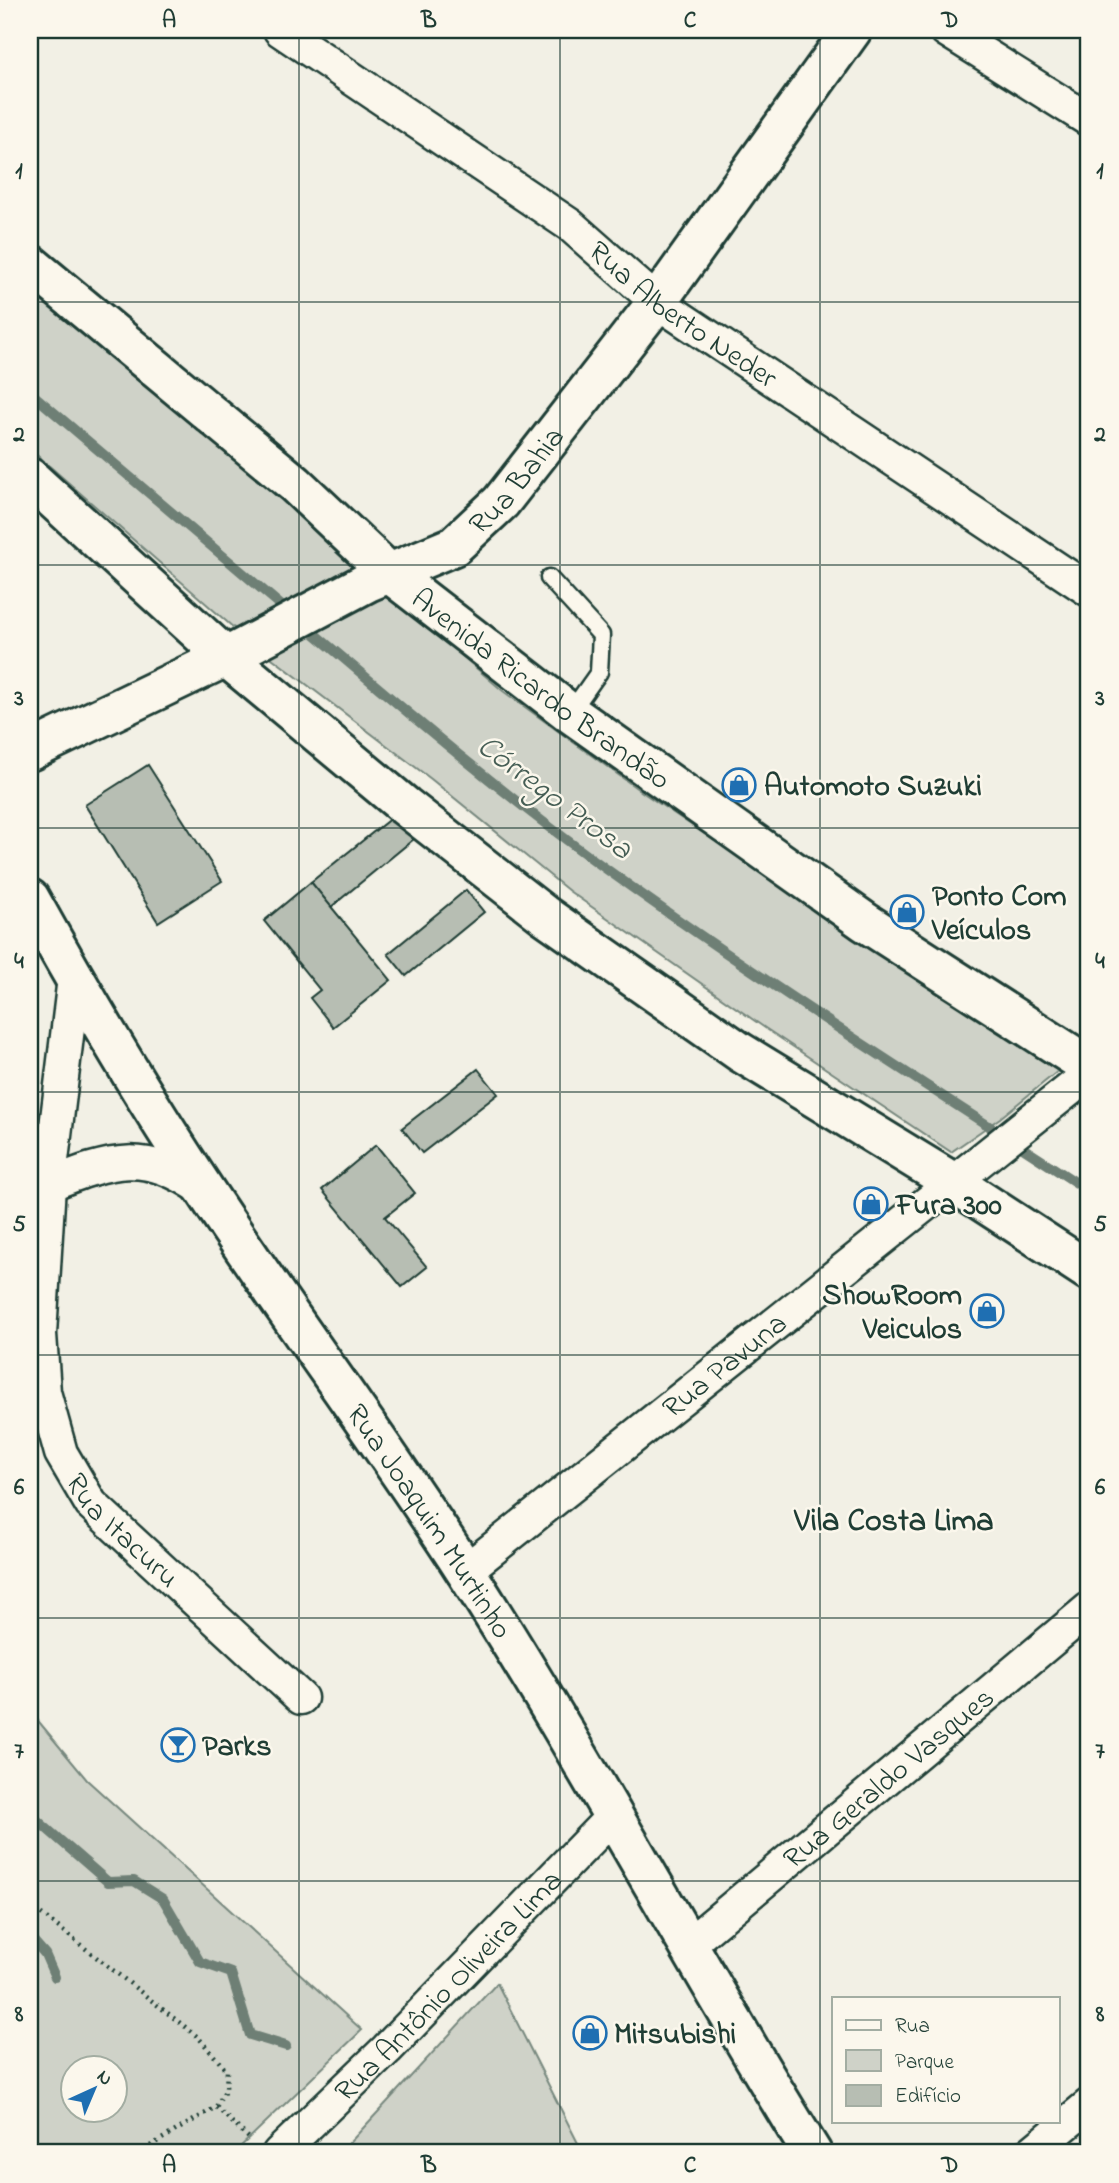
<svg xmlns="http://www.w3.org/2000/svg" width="1119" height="2183" font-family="'Indie Flower',sans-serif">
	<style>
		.green { fill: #cfd2c8; stroke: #77887e; stroke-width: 2; fill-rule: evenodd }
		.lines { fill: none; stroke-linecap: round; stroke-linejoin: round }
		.stream { stroke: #6e7f75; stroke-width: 10 }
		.building { fill: #b7beb3; stroke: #1f3d34; stroke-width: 2 }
		.lane-casing { stroke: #1f3d34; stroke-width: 21 }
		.street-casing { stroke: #1f3d34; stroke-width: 37 }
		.secondary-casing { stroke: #1f3d34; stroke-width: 44 }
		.primary-casing { stroke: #1f3d34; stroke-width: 44 }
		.path { stroke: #1f3d34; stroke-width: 4.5; stroke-dasharray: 2 5; stroke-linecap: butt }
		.lane { stroke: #fbf7ec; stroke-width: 16 }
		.street { stroke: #fbf7ec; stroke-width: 32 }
		.secondary { stroke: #fbf7ec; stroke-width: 38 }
		.primary { stroke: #fbf7ec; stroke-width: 38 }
		.grid { fill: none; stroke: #1f3d34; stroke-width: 2; stroke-opacity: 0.55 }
		.labels { text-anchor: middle; stroke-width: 5; stroke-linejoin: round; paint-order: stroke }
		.street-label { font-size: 30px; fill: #1f3d34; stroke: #fbf7ec }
		.poi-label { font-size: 30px; font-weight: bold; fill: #1f3d34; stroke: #fbf7ec; text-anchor: start }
		.water-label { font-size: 32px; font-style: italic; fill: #465e55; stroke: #fbf7ec }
		.neighbourhood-label { font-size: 32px; font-weight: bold; fill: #1f3d34; stroke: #fbf7ec }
		.neatline { fill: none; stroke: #1f3d34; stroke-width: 2.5 }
		.grid-label { font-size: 23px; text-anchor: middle; font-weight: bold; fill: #1f3d34 }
	</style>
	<rect width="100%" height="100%" fill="#f2f0e5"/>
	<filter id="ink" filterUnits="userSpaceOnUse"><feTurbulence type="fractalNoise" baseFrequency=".0143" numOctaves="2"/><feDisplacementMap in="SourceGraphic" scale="14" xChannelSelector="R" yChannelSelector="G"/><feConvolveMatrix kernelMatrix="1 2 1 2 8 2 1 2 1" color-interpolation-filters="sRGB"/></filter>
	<g filter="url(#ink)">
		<g class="green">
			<path d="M30,282L281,489L378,584L503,691L642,792L1058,1071L1000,1118L951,1152L765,1028L569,891L431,779L243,636L30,449Z"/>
			<path d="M30,1711L87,1780L362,2030L234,2153H30ZM74,2068H116V2110H74Z"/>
			<path d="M497,1983L583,2153H339L354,2138Z"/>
		</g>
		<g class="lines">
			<g class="stream">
				<path d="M30,392L290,613"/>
				<path d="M304,625C397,703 489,783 587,855C750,974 920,1081 1089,1191"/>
				<path d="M30,1814L108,1882L134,1881L163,1899L200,1962L231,1973L250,2035L286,2046"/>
				<path d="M30,1937L45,1954L55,1977"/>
				<path d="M401,2148L403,2153"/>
			</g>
		</g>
		<g class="building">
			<path d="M148,765L222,881L158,922L85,805Z"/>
			<path d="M396,814L415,838L331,907L311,882Z"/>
			<path d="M311,882L391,980L333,1027L310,998L320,990L264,921Z"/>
			<path d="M466,890L484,912L406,976L388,954Z"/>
			<path d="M478,1069L498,1094L422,1153L402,1128Z"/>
			<path d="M376,1145L415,1193L385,1217L427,1267L402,1287L322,1190Z"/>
		</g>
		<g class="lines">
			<defs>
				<path id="lane" d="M549,578L601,635L599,672L570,713"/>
				<g id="street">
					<path id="s1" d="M280,30L570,225L657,302L1089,590"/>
					<path d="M946,30L1089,120"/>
					<path id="s2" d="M74,978L49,1185L40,1334L44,1392L61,1453L91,1504L301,1698"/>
					<path d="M49,1185C112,1159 145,1149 204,1190"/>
					<path id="s3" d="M465,1571L1089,1074"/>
					<path id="s4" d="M688,1945L1089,1609"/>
					<path id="s5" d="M279,2153L387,2049L614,1815"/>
					<path d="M1031,2153L1089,2105"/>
				</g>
				<g id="secondary">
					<path id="s6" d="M30,751L226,657L368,582L454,546L501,502L657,302L852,30"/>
					<path id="s7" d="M30,899C85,998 143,1097 206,1192C290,1320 383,1443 466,1572C588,1762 693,1962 812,2153"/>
				</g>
				<g id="primary">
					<path id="s8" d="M30,264L295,484L389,573L570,713L865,922L1089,1066"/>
					<path d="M30,478L226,657L405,806L543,914L740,1052L954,1183L1089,1271"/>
				</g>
			</defs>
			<use href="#lane" class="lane-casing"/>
			<use href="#street" class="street-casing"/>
			<use href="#secondary" class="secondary-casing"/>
			<use href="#primary" class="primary-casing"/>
			<g class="path">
				<path d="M30,1905L198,2037L227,2071L226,2089L216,2107"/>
				<path d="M138,2153L216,2107L251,2140"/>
			</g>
			<use href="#lane" class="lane"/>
			<use href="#street" class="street"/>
			<use href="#secondary" class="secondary"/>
			<use href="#primary" class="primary"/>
		</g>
	</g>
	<path class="grid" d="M299,30V2153M560,30V2153M820,30V2153M30,302H1089M30,565H1089M30,828H1089M30,1092H1089M30,1355H1089M30,1618H1089M30,1881H1089"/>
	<defs>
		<symbol id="shop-ring" viewBox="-11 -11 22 22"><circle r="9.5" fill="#fbf7ec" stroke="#1f6fb2" stroke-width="1.5"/><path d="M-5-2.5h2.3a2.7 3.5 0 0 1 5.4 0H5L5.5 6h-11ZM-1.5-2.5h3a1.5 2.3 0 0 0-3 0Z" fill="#1f6fb2"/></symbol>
		<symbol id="bar-ring" viewBox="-11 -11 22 22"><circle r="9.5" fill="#fbf7ec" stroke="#1f6fb2" stroke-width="1.5"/><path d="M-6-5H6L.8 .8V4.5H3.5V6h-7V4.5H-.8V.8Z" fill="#1f6fb2"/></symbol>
	</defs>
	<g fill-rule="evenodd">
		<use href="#shop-ring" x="720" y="766" width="38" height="38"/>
		<use href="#shop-ring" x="888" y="893" width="38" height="38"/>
		<use href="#shop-ring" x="852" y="1185" width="38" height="38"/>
		<use href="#shop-ring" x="968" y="1292" width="38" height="38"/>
		<use href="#bar-ring" x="159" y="1726" width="38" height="38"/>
		<use href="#shop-ring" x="571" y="2014" width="38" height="38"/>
	</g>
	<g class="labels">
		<g class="street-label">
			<text dy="10" stroke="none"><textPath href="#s1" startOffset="494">Rua Alberto Neder</textPath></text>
			<text dy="10" stroke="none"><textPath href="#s6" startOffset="562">Rua Bahia</textPath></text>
			<text dy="10" stroke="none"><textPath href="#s8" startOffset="665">Avenida Ricardo Brandão</textPath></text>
			<text dy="10" stroke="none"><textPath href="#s3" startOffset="331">Rua Pavuna</textPath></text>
			<text dy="10" stroke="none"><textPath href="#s7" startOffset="740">Rua Joaquim Murtinho</textPath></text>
			<text dy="10" stroke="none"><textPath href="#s2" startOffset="579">Rua Itacuru</textPath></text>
			<text dy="10" stroke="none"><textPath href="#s4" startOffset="261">Rua Geraldo Vasques</textPath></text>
			<text dy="10" stroke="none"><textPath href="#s5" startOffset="238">Rua Antônio Oliveira Lima</textPath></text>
		</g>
		<g class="poi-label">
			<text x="764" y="795">Automoto Suzuki</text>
			<text x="932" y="905">Ponto Com<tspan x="932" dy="34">Veículos</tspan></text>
			<text x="896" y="1214">Fura 300</text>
			<text x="962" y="1304" text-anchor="end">ShowRoom<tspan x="962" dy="34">Veiculos</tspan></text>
			<text x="202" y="1755">Parks</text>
			<text x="614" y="2043">Mitsubishi</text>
		</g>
		<g class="water-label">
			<text transform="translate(556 796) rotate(37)" y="11">Córrego Prosa</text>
		</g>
		<g class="neighbourhood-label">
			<text x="894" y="1530">Vila Costa Lima</text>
		</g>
	</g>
	<rect width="1119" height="2183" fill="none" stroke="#fbf7ec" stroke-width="77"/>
	<rect x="832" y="1997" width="228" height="126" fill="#fbf7ec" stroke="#a3ada2" stroke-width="2"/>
	<rect x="846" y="2020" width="35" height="10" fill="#fbf7ec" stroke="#a3ada2" stroke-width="2"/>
	<text x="895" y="2032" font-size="21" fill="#1f3d34">Rua</text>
	<rect x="846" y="2050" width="35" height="21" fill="#cfd2c8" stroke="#a3ada2" stroke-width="2"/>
	<text x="895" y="2068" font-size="21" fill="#1f3d34">Parque</text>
	<rect x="846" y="2085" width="35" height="21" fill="#b7beb3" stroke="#a3ada2" stroke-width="2"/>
	<text x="895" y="2102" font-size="21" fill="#1f3d34">Edifício</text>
	<g transform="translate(94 2089) rotate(44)"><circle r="33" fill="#fbf7ec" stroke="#a3ada2" stroke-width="2"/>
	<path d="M0-5L12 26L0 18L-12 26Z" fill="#1f6fb2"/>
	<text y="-10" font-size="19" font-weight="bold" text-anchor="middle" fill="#1f3d34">N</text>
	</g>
	<rect x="38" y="38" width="1042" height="2106" class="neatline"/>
	<g class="grid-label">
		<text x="169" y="27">A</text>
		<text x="429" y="27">B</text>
		<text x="690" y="27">C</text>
		<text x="950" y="27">D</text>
		<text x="19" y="178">1</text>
		<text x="1100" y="178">1</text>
		<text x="19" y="441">2</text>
		<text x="1100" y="441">2</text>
		<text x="19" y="705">3</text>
		<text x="1100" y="705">3</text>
		<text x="19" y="968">4</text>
		<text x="1100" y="968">4</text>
		<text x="19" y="1231">5</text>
		<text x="1100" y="1231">5</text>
		<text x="19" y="1494">6</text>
		<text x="1100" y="1494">6</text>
		<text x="19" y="1758">7</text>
		<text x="1100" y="1758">7</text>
		<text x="19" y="2021">8</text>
		<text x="1100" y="2021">8</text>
		<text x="169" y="2172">A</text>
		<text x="429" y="2172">B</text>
		<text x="690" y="2172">C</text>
		<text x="950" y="2172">D</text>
	</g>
</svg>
